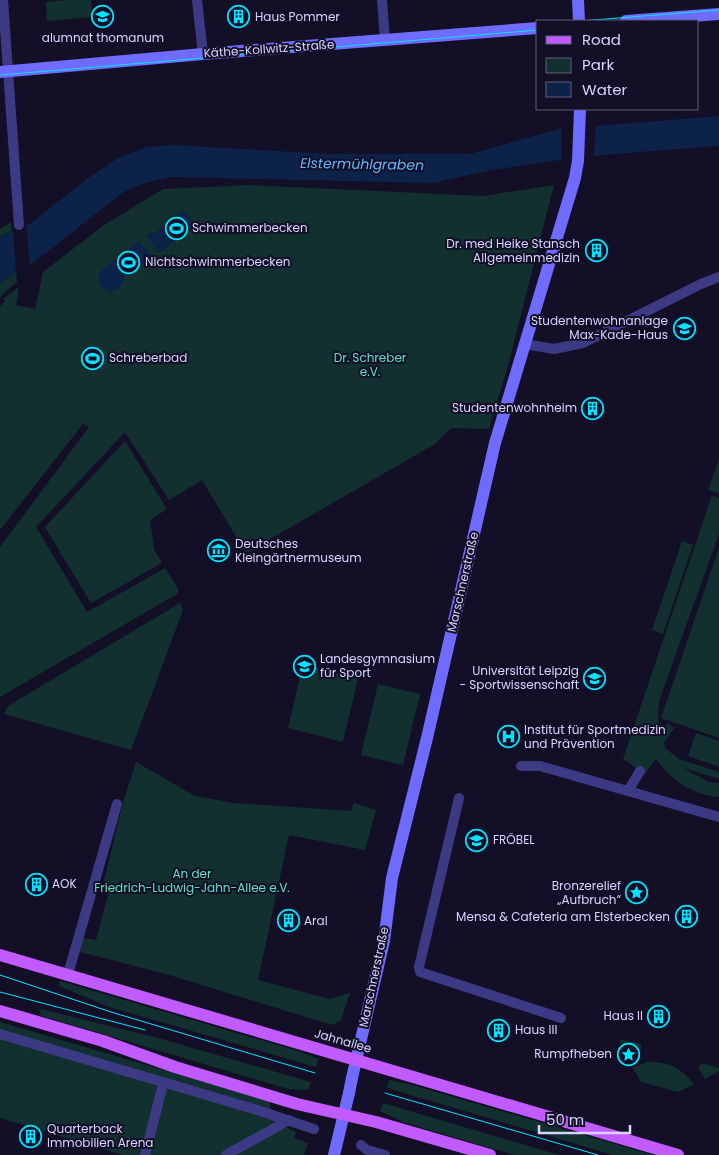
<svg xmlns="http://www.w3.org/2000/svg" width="719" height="1155" font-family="Poppins,sans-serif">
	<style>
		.green { fill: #12302f }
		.water { fill: #0c2248 }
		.pier { fill: #130f26 }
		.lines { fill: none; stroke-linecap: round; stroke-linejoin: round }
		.street { stroke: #3d3a85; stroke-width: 10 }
		.secondary { stroke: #6f6bff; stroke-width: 12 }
		.primary { stroke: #c25bff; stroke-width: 12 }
		.tram { stroke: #00e5ff; stroke-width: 1 }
		.secondary-bridge { stroke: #6f6bff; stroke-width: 12 }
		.labels { text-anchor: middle; stroke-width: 4; stroke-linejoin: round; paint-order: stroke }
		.poi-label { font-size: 12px; fill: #d9d4ff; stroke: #130f26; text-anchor: start }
		.street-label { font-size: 12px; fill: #d9d4ff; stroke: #130f26 }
		.park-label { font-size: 12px; fill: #5fe0c0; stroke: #130f26 }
		.water-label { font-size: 14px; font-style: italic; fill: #62b6ff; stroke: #130f26 }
	</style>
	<rect width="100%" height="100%" fill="#130f26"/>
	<g class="green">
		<path d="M67,0H91L92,17L47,21L46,2Z"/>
		<path d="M249,185L483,196L554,185L508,366L489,429L451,428L435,444L246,553L202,480L169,500L125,432L36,527L87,612L165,568L179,590L177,594L0,697V547L89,427L83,424L0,530V306L5,302L3,299L19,287L16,305L35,309L43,272L104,225L163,189Z"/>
		<path d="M11,222L12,231L0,237V229Z"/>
		<path d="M16,271L17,282L0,297V283Z"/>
		<path d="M125,441L167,509L150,520L154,549L162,563L91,603L45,527Z"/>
		<path d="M719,459V493L708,490Z"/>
		<path d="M712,495L719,498V534L659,701L658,718L660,734L668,723L674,728L664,743L666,749L679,759L719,772V779L681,767L709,782L719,783V797C693,795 670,780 656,758L645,774L623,759Z"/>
		<path d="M682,541L693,545L663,634L652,630Z"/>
		<path d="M719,548V738L661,718Z"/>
		<path d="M180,603L183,610L131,750L4,714L8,706Z"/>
		<path d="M303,664L358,678L343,742L288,728Z"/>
		<path d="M378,684L420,694L403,765L361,755Z"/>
		<path d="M696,733L719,741V767L688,756Z"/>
		<path d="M136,762L195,796L234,803L351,811L354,803L376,810L365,850L289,835L258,980L330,999L350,993L341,1020L332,1025L166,974L80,952L83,938L96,940L109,891L102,889L123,802Z"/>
		<path d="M60,981L298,1051L318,1059L316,1067L109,1007L59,986Z"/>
		<path d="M41,1009L162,1039L311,1082L308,1090L288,1089L39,1015Z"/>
		<path d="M0,1022L269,1101L275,1121L296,1132L294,1138L308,1143L304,1155H123L0,1118Z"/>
		<path d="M619,1039L641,1044V1050L628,1059Z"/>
		<path d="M647,1062C669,1061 681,1068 694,1084L678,1092L641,1082L633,1068Z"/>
		<path d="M702,1063L719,1068V1071L705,1079L698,1068Z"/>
		<path d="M389,1080L409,1084L653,1155H613L387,1088Z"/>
		<path d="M383,1103L559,1155H514L403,1122L380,1111Z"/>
	</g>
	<g class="water">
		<path d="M719,116V146C622,153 528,159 434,183L172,177L145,183L122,193L36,261L16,271L0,283V237L31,223L88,178L118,158L147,147L173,145L328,154H470L559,129Z"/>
		<path d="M184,210L195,225L159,253L147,236L153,232L154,234Z"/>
		<path d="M139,241L152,257L134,271L130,267L123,273L124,280L119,289L110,292L102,287L98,278L102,270Z"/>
	</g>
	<g class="pier">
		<path d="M596,122L594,158L562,161V126Z"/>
		<path d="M26,222L30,267L16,273L13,229Z"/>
	</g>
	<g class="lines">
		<g class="street">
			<path d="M3,0L19,225"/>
			<path d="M197,0L203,54"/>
			<path d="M382,0L385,41"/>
			<path d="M525,344L554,349L583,343L701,284L719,277"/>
			<path d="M521,766H540L719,817"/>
			<path d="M628,791L640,771"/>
			<path d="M459,798L419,967L420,972L561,1018"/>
			<path d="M68,974L117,804"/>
			<path d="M0,1034L254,1109L314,1129"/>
			<path d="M361,1145L367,1150L385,1155"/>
			<path d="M145,1155L163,1084"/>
			<path d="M226,1155L289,1120"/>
		</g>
		<g class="secondary">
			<path d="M578,0L579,21"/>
			<path d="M626,21L719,14"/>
			<path d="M0,72L203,54L538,28"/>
			<path d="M352,1078L384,941L392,878L427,738L495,443L575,178L578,161L580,109"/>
			<path d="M334,1155L349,1093"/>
		</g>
		<g class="primary">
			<path d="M0,955L678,1155"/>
			<path d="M0,1011L103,1041L175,1067L297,1104L376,1122L490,1155"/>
		</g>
		<g class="tram">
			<path d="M581,21L719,10"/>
			<path d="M0,75L538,30"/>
			<path d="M0,975L111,1012L315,1073"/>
			<path d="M0,992L145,1030"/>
			<path d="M385,1093L598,1155"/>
		</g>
		<path class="secondary-bridge" d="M349,1093L352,1078"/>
	</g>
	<defs>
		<symbol id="school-ring" viewBox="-11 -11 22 22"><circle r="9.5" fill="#130f26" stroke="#00e5ff" stroke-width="1.5"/><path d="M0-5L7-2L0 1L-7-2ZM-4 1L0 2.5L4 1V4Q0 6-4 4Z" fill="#00e5ff"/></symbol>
		<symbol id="building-ring" viewBox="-11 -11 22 22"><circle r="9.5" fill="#130f26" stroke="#00e5ff" stroke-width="1.5"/><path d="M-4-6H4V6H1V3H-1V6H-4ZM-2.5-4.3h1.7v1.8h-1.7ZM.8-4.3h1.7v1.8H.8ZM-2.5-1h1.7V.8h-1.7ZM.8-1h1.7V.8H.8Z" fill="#00e5ff"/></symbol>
		<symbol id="stadium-ring" viewBox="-11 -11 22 22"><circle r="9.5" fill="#130f26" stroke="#00e5ff" stroke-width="1.5"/><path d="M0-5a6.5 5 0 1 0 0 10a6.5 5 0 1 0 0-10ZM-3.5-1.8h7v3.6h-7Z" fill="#00e5ff"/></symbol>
		<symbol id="university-ring" viewBox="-11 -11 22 22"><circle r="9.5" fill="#130f26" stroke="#00e5ff" stroke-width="1.5"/><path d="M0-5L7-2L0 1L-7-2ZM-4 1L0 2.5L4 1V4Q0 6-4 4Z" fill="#00e5ff"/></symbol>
		<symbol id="museum-ring" viewBox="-11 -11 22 22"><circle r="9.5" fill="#130f26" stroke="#00e5ff" stroke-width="1.5"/><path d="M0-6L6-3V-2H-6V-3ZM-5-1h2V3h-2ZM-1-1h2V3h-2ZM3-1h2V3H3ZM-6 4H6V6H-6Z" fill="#00e5ff"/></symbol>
		<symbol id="hospital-ring" viewBox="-11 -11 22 22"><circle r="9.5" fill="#130f26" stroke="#00e5ff" stroke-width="1.5"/><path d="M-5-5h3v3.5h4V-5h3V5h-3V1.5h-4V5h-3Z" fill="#00e5ff"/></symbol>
		<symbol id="sight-ring" viewBox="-11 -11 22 22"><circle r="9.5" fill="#130f26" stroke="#00e5ff" stroke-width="1.5"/><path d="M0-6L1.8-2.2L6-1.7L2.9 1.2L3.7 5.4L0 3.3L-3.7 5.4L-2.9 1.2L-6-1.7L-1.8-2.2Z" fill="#00e5ff"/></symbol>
	</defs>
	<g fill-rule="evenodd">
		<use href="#school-ring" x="90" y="4" width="25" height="25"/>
		<use href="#building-ring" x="226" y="4" width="25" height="25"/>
		<use href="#stadium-ring" x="164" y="216" width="25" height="25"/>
		<use href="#building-ring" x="584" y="238" width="25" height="25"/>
		<use href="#stadium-ring" x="116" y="250" width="25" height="25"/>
		<use href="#university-ring" x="672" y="316" width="25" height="25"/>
		<use href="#stadium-ring" x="80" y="346" width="25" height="25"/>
		<use href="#building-ring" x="580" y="396" width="25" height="25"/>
		<use href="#museum-ring" x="206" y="538" width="25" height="25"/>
		<use href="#school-ring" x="292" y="654" width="25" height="25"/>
		<use href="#university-ring" x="582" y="666" width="25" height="25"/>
		<use href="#hospital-ring" x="496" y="724" width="25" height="25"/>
		<use href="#school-ring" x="464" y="828" width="25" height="25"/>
		<use href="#building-ring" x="24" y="872" width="25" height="25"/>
		<use href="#sight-ring" x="624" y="880" width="25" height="25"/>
		<use href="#building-ring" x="674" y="904" width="25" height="25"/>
		<use href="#building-ring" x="276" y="908" width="25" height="25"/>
		<use href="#building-ring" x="646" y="1004" width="25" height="25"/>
		<use href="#building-ring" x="486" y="1018" width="25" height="25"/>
		<use href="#sight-ring" x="616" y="1042" width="25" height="25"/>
		<use href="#building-ring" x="18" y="1124" width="25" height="25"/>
	</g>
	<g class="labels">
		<g class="poi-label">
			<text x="255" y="21">Haus Pommer</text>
			<text x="103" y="42" text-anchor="middle">alumnat thomanum</text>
			<text x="192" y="232">Schwimmerbecken</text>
			<text x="580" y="248" text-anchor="end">Dr. med Heike Stansch<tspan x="580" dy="14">Allgemeinmedizin</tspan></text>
			<text x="145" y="266">Nichtschwimmerbecken</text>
			<text x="668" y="325" text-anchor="end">Studentenwohnanlage<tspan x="668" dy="14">Max-Kade-Haus</tspan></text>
			<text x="109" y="362">Schreberbad</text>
			<text x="577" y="412" text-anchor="end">Studentenwohnheim</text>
			<text x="235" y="548">Deutsches<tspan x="235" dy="14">Kleingärtnermuseum</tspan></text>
			<text x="320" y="663">Landesgymnasium<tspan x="320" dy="14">für Sport</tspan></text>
			<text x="579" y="675" text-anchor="end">Universität Leipzig<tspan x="579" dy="14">- Sportwissenschaft</tspan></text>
			<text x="524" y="734">Institut für Sportmedizin<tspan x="524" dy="14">und Prävention</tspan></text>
			<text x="493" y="844">FRÖBEL</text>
			<text x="52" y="888">AOK</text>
			<text x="621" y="890" text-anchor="end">Bronzerelief<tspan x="621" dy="14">„Aufbruch“</tspan></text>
			<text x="670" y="921" text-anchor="end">Mensa &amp; Cafeteria am Elsterbecken</text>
			<text x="304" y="925">Aral</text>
			<text x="643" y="1020" text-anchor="end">Haus II</text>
			<text x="515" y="1034">Haus III</text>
			<text x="612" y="1058" text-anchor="end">Rumpfheben</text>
			<text x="47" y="1133">Quarterback<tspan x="47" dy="14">Immobilien Arena</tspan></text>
		</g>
		<g class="street-label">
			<text transform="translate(269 49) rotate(-4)" y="4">Käthe-Kollwitz-Straße</text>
			<text transform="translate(463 582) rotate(-77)" y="4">Marschnerstraße</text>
			<text transform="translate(374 977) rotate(-78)" y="4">Marschnerstraße</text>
			<text transform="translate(343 1041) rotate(16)" y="4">Jahnallee</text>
		</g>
		<g class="park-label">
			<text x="370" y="362">Dr. Schreber<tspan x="370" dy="14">e.V.</tspan></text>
			<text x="192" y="878">An der<tspan x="192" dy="14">Friedrich-Ludwig-Jahn-Allee e.V.</tspan></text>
		</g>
		<g class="water-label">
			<text transform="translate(362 164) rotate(1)" y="5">Elstermühlgraben</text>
		</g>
	</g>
	<rect x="536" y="20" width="162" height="90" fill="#130f26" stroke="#625e7d"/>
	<rect x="546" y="36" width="25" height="8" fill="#c25bff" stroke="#625e7d"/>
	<text x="582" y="45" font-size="15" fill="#d9d4ff">Road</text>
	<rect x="546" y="58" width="25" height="15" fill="#12302f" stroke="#625e7d"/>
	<text x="582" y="70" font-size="15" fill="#d9d4ff">Park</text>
	<rect x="546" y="82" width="25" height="15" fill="#0c2248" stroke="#625e7d"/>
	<text x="582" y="95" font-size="15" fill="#d9d4ff">Water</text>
	<path d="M539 1125v8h91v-8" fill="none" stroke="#d9d4ff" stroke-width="2.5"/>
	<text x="546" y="1125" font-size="15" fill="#d9d4ff" stroke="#130f26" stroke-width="4" paint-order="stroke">50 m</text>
</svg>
